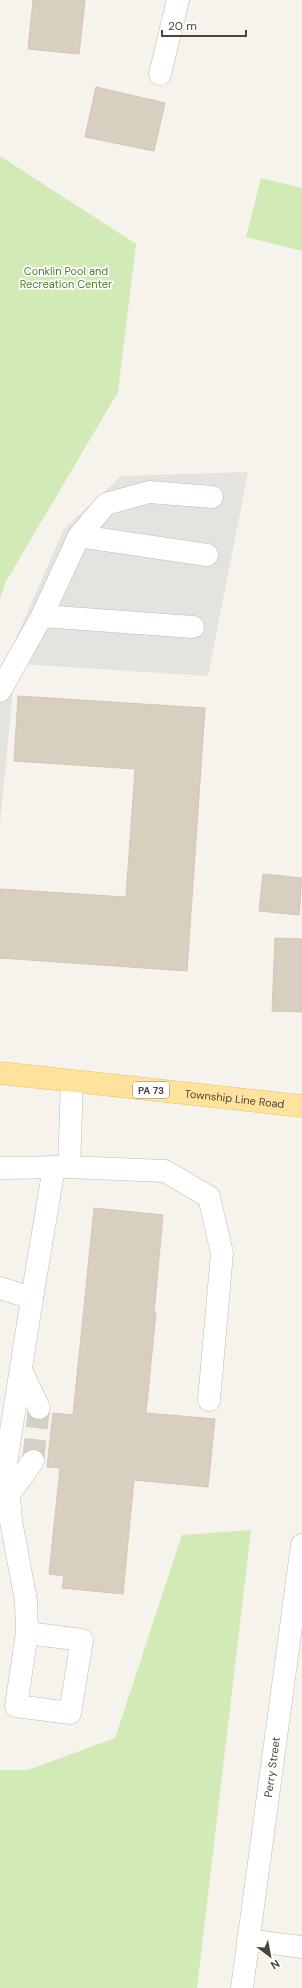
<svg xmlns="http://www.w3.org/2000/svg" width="302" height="1988" font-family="'DM Sans',sans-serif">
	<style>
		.green { fill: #d2eab5 }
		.parking { fill: #e5e3e0 }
		.building { fill: #d8cfc1; stroke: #d3c7b4 }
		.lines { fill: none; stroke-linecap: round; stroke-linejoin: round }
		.minor-tunnel { stroke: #d4d0c8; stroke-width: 22; stroke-dasharray: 22 11; stroke-linecap: butt }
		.minor-casing { stroke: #c2bbae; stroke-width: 23 }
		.major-casing { stroke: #e6c16a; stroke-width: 23 }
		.minor { stroke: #fff; stroke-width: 22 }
		.major { stroke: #ffe39c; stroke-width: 22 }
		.labels { text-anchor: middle; stroke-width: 3.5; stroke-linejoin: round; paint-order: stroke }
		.shield { fill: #fff; stroke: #817c74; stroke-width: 1 }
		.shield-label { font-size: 10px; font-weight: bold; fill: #4b4439 }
		.park-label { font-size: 11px; fill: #4a7f2a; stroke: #fff }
		.street-label { font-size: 11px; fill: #4b4439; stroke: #fff }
	</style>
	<rect width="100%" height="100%" fill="#f6f3ec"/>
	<g class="green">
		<path d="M0,156L136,244L118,392L5,583L0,599Z"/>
		<path d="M261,178L302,188V251L246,237Z"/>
		<path d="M251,1530L197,1988H0V1770H28L115,1738L182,1535Z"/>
	</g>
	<g class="parking">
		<path d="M248,472L208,676L5,663L64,529L121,476Z"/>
		<path d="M13,689L0,824V698Z"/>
	</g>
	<g class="building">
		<path d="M32,0H85L79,54L28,49L33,1Z"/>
		<path d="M96,87L165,103L154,151L85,137Z"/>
		<path d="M18,696L205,708L187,971L0,958V889L126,897L135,769L14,761Z"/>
		<path d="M263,874L302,878L299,915L259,911Z"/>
		<path d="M275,938L302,939V1012L272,1011Z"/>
		<path d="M94,1208L163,1215L154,1313H156L146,1413L215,1419L208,1487L134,1480L123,1594L62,1588L64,1576L49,1574L60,1468L47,1467L53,1413L73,1415Z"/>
	</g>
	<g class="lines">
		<path class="minor-tunnel" d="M33,1461L39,1408"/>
		<defs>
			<g id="minor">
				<path d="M160,74L178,0"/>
				<path d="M79,536L106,504L149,492L212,497"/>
				<path d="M42,616L79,536L207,555"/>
				<path d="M0,691L42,616L193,627"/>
				<path d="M72,1082L69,1167L165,1171L209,1197L222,1253L209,1400"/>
				<path d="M0,1168L68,1167"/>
				<path d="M0,1288L32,1298L6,1463L11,1521L26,1601L27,1633L16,1706L70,1713L82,1640L27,1633"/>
				<path d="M32,1298L54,1167"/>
				<path d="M21,1370L39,1408"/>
				<path d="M9,1494L33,1461"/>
				<path d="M248,1940L302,1947"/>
				<path id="s1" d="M242,1988L302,1545"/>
			</g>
			<g id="major">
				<path id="s2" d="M0,1073L302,1106"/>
			</g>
		</defs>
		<use href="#minor" class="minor-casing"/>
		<use href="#major" class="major-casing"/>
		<use href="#minor" class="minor"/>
		<use href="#major" class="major"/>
	</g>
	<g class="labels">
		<rect class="shield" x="133" y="1082" width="36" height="16" rx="3"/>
		<g class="shield-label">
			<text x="151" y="1094">PA 73</text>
		</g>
		<g class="park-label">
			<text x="66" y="275">Conklin Pool and<tspan x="66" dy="13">Recreation Center</tspan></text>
		</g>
		<g class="street-label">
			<text dy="4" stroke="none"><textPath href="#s2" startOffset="236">Township Line Road</textPath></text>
			<text dy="4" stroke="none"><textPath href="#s1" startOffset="223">Perry Street</textPath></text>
		</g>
	</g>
	<g transform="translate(270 1956) rotate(148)" stroke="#ffffff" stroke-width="3" paint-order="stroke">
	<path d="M0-3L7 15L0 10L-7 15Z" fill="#4b4439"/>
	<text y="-6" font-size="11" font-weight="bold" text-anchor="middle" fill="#4b4439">N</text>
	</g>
	<path d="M162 30v6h84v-6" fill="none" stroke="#4b4439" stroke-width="2"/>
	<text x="168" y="30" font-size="12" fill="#4b4439" stroke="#ffffff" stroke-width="3" paint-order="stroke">20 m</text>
</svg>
